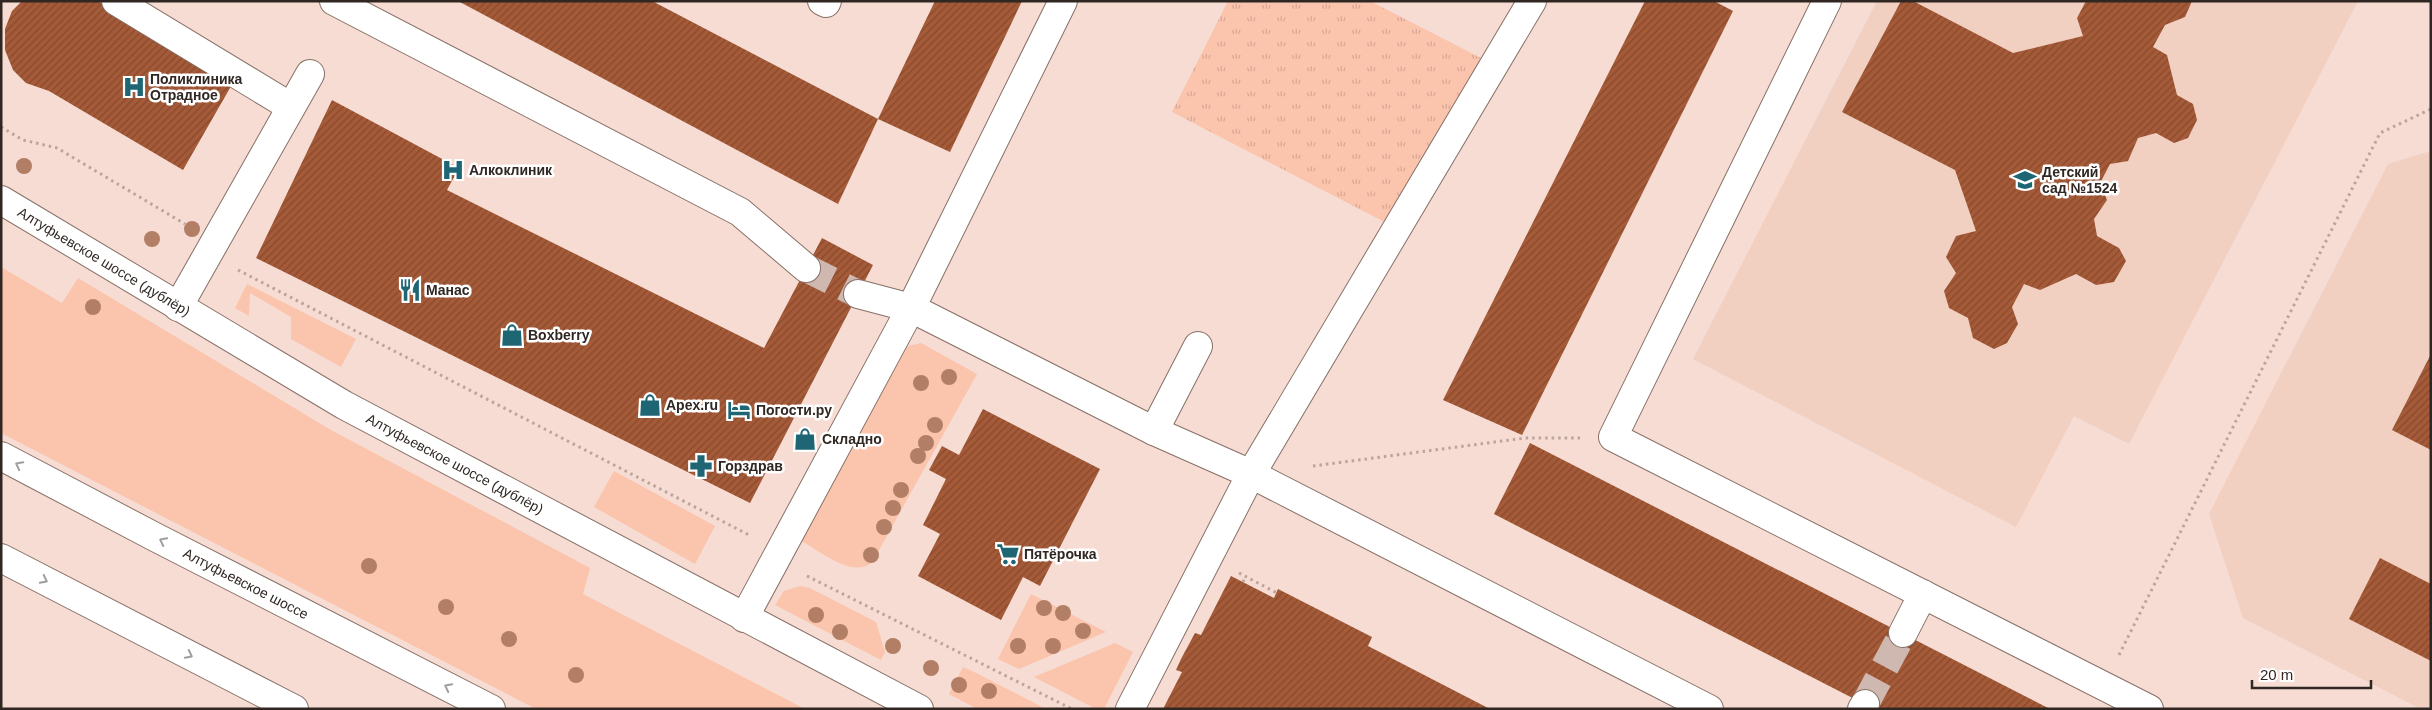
<svg xmlns="http://www.w3.org/2000/svg" width="2432" height="710" font-family="Helvetica,sans-serif">
	<style>
		.built { fill: #f1cfc1 }
		.grass { fill: #fbc4ad }
		.park { fill: url(#park-tufts) }
		.building { fill: url(#building-hatch) }
		.lines { fill: none; stroke-linecap: round; stroke-linejoin: round }
		.minor-tunnel { stroke: #ceb8af; stroke-width: 28; stroke-dasharray: 28 14; stroke-linecap: butt }
		.minor-casing { stroke: #877067; stroke-width: 30 }
		.major-casing { stroke: #877067; stroke-width: 30 }
		.path { stroke: #baa59d; stroke-width: 3; stroke-dasharray: 2.5 4; stroke-linecap: butt }
		.minor { stroke: #fff; stroke-width: 28 }
		.major { stroke: #fff; stroke-width: 28 }
		.tree { fill: #b27e65 }
		.oneway { stroke: #a29e9c }
		.labels { text-anchor: middle; stroke-width: 5; stroke-linejoin: round; paint-order: stroke }
		.poi-label { font-size: 14px; font-weight: bold; fill: #302723; stroke: #fff; text-anchor: start }
		.street-label { font-size: 14px; fill: #302723; stroke: #fff }
	</style>
	<defs>
		<pattern id="park-tufts" width="24" height="20" patternUnits="userSpaceOnUse" patternTransform="scale(1.25)"><rect width="24" height="20" fill="#fbc4ad"/><path d="M3 7l-1-3M5 7V3M7 7l1-3M15 17l-1-3M17 17v-4M19 17l1-3" fill="none" stroke="#d7a895"/></pattern>
		<pattern id="building-hatch" width="6" height="6" patternUnits="userSpaceOnUse" patternTransform="scale(1.25)"><rect width="6" height="6" fill="#a55a38"/><path d="M-1 1l2-2M0 6l6-6M5 7l2-2" fill="none" stroke="#874a2f"/></pattern>
	</defs>
	<rect width="100%" height="100%" fill="#f6dcd2"/>
	<g class="built">
		<path d="M1877,1H2358L2129,444L2074,416L2016,527L1693,359Z"/>
		<path d="M2431,151V709H2421L2243,618L2209,514L2388,164Z"/>
	</g>
	<g class="grass">
		<path d="M1,267L62,303L78,278L331,430L590,568L583,594L805,709H536L1,433Z"/>
		<path d="M247,284L356,339L341,367L291,339V317L250,293L249,316L235,308Z"/>
		<path d="M921,343L977,374L874,559C858,583 818,550 800,540L896,349Z"/>
		<path d="M614,471L715,526L695,564L594,507Z"/>
		<path d="M800,586L810,588L876,622L885,652L881,660L775,605L784,591Z"/>
		<path d="M1031,594L1041,599L1106,632L1019,669L998,659Z"/>
		<path d="M1115,643L1133,652L1104,709H1096L1034,677Z"/>
		<path d="M963,667L974,672L1046,709H977L949,694Z"/>
	</g>
	<path class="park" d="M1228,1H1370L1483,59L1396,228L1172,112Z"/>
	<g class="building">
		<path d="M22,1H98L234,81L183,170L49,91L26,83L13,70L5,50V29L12,11Z"/>
		<path d="M458,1H652L878,119L838,204Z"/>
		<path d="M935,1H1022L950,152L878,119Z"/>
		<path d="M1645,1H1714L1733,11L1522,435L1443,400Z"/>
		<path d="M1901,1H1913L2013,53L2083,36L2077,18L2086,1H2192L2185,17L2165,25L2153,47L2167,55L2177,95L2193,104L2197,120L2188,138L2174,143L2156,133L2138,138L2128,161L2110,164L2100,183L2107,200L2094,219L2097,236L2119,248L2126,261L2114,282L2096,285L2076,274L2040,290L2024,284L2012,307L2018,324L2007,343L1994,349L1973,338L1968,318L1949,308L1944,291L1956,273L1946,257L1956,236L1976,231L1955,170L1842,112Z"/>
		<path d="M332,100L459,168L447,190L764,348L822,238L873,265L750,503L256,258Z"/>
		<path d="M2431,354V450L2392,430Z"/>
		<path d="M983,409L1100,469L1040,586L1023,577L1001,620L918,576L940,534L923,525L946,479L929,470L942,446L959,455Z"/>
		<path d="M1530,443L2050,709H1874L1494,514Z"/>
		<path d="M2380,558L2431,584V661L2349,619Z"/>
		<path d="M1231,576L1274,598L1278,589L1372,637L1368,646L1490,709H1163L1182,672L1176,670L1181,659L1195,633L1201,635Z"/>
	</g>
	<g class="lines">
		<g class="minor-tunnel">
			<path d="M806,268L858,294"/>
			<path d="M1865,704L1903,633"/>
		</g>
		<defs>
			<g id="minor">
				<path d="M116,1L291,107"/>
				<path d="M334,1L740,212L806,268"/>
				<path d="M822,1L826,3L827,1"/>
				<path d="M1827,1L1613,437L2149,709"/>
				<path d="M858,294L911,308L1154,431L1251,474L1709,709"/>
				<path d="M178,307L310,74"/>
				<path d="M1154,431L1198,346"/>
				<path d="M744,618L911,308L1063,1"/>
				<path d="M1903,633L1923,594"/>
				<path d="M1130,709L1251,474L1532,1"/>
				<path d="M1862,709L1865,704"/>
			</g>
			<g id="major">
				<path id="s1" d="M1,200L344,405L919,709"/>
				<path id="s2" d="M1,456L155,537L491,709"/>
				<path d="M1,558L294,709"/>
			</g>
		</defs>
		<use href="#minor" class="minor-casing"/>
		<use href="#major" class="major-casing"/>
		<g class="path">
			<path d="M1,127L23,140L57,148L185,224"/>
			<path d="M238,270L749,535"/>
			<path d="M1313,466L1525,438H1580"/>
			<path d="M1239,573L1277,593"/>
			<path d="M807,576L1072,709"/>
			<path d="M1243,582L1245,576"/>
			<path d="M2119,655L2380,133L2431,109"/>
		</g>
		<use href="#minor" class="minor"/>
		<use href="#major" class="major"/>
	</g>
	<g class="tree">
		<circle cx="24" cy="166" r="8"/>
		<circle cx="192" cy="229" r="8"/>
		<circle cx="152" cy="239" r="8"/>
		<circle cx="93" cy="307" r="8"/>
		<circle cx="949" cy="377" r="8"/>
		<circle cx="921" cy="383" r="8"/>
		<circle cx="935" cy="425" r="8"/>
		<circle cx="926" cy="443" r="8"/>
		<circle cx="918" cy="456" r="8"/>
		<circle cx="901" cy="490" r="8"/>
		<circle cx="893" cy="508" r="8"/>
		<circle cx="884" cy="527" r="8"/>
		<circle cx="871" cy="555" r="8"/>
		<circle cx="369" cy="566" r="8"/>
		<circle cx="446" cy="607" r="8"/>
		<circle cx="1044" cy="608" r="8"/>
		<circle cx="1063" cy="613" r="8"/>
		<circle cx="816" cy="615" r="8"/>
		<circle cx="1083" cy="631" r="8"/>
		<circle cx="840" cy="632" r="8"/>
		<circle cx="509" cy="639" r="8"/>
		<circle cx="893" cy="646" r="8"/>
		<circle cx="1018" cy="646" r="8"/>
		<circle cx="1053" cy="646" r="8"/>
		<circle cx="931" cy="668" r="8"/>
		<circle cx="576" cy="675" r="8"/>
		<circle cx="959" cy="685" r="8"/>
		<circle cx="989" cy="691" r="8"/>
	</g>
	<defs><path id="oneway-chevron" d="M-2-3.5L2.5 0L-2 3.5" fill="none" stroke-width="1.6" stroke-linecap="round" stroke-linejoin="round" transform="scale(1.25)"/></defs>
	<g class="oneway">
		<use href="#oneway-chevron" transform="translate(19 465) rotate(-152)"/>
		<use href="#oneway-chevron" transform="translate(163 541) rotate(-153)"/>
		<use href="#oneway-chevron" transform="translate(44 580) rotate(27)"/>
		<use href="#oneway-chevron" transform="translate(189 655) rotate(27)"/>
		<use href="#oneway-chevron" transform="translate(448 687) rotate(-153)"/>
	</g>
	<defs>
		<symbol id="hospital-bare" viewBox="-9 -9 18 18"><path d="M-5-5h3v3.5h4V-5h3V5h-3V1.5h-4V5h-3Z" fill="#1f6675" stroke="#fff" stroke-width="2.5" paint-order="stroke"/></symbol>
		<symbol id="school-bare" viewBox="-9 -9 18 18"><path d="M0-5L7-2L0 1L-7-2ZM-4 1L0 2.5L4 1V4Q0 6-4 4Z" fill="#1f6675" stroke="#fff" stroke-width="2.5" paint-order="stroke"/></symbol>
		<symbol id="restaurant-bare" viewBox="-9 -9 18 18"><path d="M-5-6h1v4h1v-4h1v4h1v-4h1v5L-1.5 .5V6h-2V.5L-5-1ZM5-6V6H3V1.5H1.5Q1.5-4 5-6Z" fill="#1f6675" stroke="#fff" stroke-width="2.5" paint-order="stroke"/></symbol>
		<symbol id="shop-bare" viewBox="-9 -9 18 18"><path d="M-5-2.5h2.3a2.7 3.5 0 0 1 5.4 0H5L5.5 6h-11ZM-1.5-2.5h3a1.5 2.3 0 0 0-3 0Z" fill="#1f6675" stroke="#fff" stroke-width="2.5" paint-order="stroke"/></symbol>
		<symbol id="hotel-bare" viewBox="-9 -9 18 18"><path d="M-6-4.5h1.5V1H6V5H4.5V3h-9V5H-6ZM-4 0a1.8 1.8 0 1 1 3.6 0ZM.5 0V-2.5h3Q6-2.5 6 0Z" fill="#1f6675" stroke="#fff" stroke-width="2.5" paint-order="stroke"/></symbol>
		<symbol id="pharmacy-bare" viewBox="-9 -9 18 18"><path d="M-2-6h4v4h4v4h-4v4h-4v-4h-4v-4h4Z" fill="#1f6675" stroke="#fff" stroke-width="2.5" paint-order="stroke"/></symbol>
		<symbol id="supermarket-bare" viewBox="-9 -9 18 18"><path d="M-6-5.5h2.5l.6 2H6L4.5 2H-2.5L-4.4-4H-6ZM-1.5 3.2a1.3 1.3 0 1 0 .1 0ZM3 3.2a1.3 1.3 0 1 0 .1 0Z" fill="#1f6675" stroke="#fff" stroke-width="2.5" paint-order="stroke"/></symbol>
	</defs>
	<g fill-rule="evenodd">
		<use href="#hospital-bare" x="118" y="71" width="32" height="32"/>
		<use href="#hospital-bare" x="437" y="154" width="32" height="32"/>
		<use href="#school-bare" x="2009" y="164" width="32" height="32"/>
		<use href="#restaurant-bare" x="394" y="274" width="32" height="32"/>
		<use href="#shop-bare" x="496" y="319" width="32" height="32"/>
		<use href="#shop-bare" x="634" y="389" width="32" height="32"/>
		<use href="#hotel-bare" x="723" y="394" width="32" height="32"/>
		<use href="#shop-bare" x="789" y="423" width="32" height="32"/>
		<use href="#pharmacy-bare" x="685" y="450" width="32" height="32"/>
		<use href="#supermarket-bare" x="992" y="538" width="32" height="32"/>
	</g>
	<g class="labels">
		<g class="poi-label">
			<text x="150" y="84">Поликлиника<tspan x="150" dy="16">Отрадное</tspan></text>
			<text x="469" y="175">Алкоклиник</text>
			<text x="2042" y="177">Детский<tspan x="2042" dy="16">сад №1524</tspan></text>
			<text x="426" y="295">Манас</text>
			<text x="528" y="340">Boxberry</text>
			<text x="666" y="410">Apex.ru</text>
			<text x="756" y="415">Погости.ру</text>
			<text x="822" y="444">Складно</text>
			<text x="718" y="471">Горздрав</text>
			<text x="1024" y="559">Пятёрочка</text>
		</g>
		<g class="street-label">
			<text dy="5" stroke="none"><textPath href="#s1" startOffset="120">Алтуфьевское шоссе (дублёр)</textPath></text>
			<text dy="5" stroke="none"><textPath href="#s1" startOffset="525">Алтуфьевское шоссе (дублёр)</textPath></text>
			<text dy="5" stroke="none"><textPath href="#s2" startOffset="276">Алтуфьевское шоссе</textPath></text>
		</g>
	</g>
	<rect width="2432" height="710" fill="none" stroke="#302723" stroke-width="5"/>
	<path d="M2252 680v8h119v-8" fill="none" stroke="#302723" stroke-width="2.5"/>
	<text x="2260" y="680" font-size="15" fill="#302723" stroke="#ffffff" stroke-width="4" paint-order="stroke">20 m</text>
</svg>
